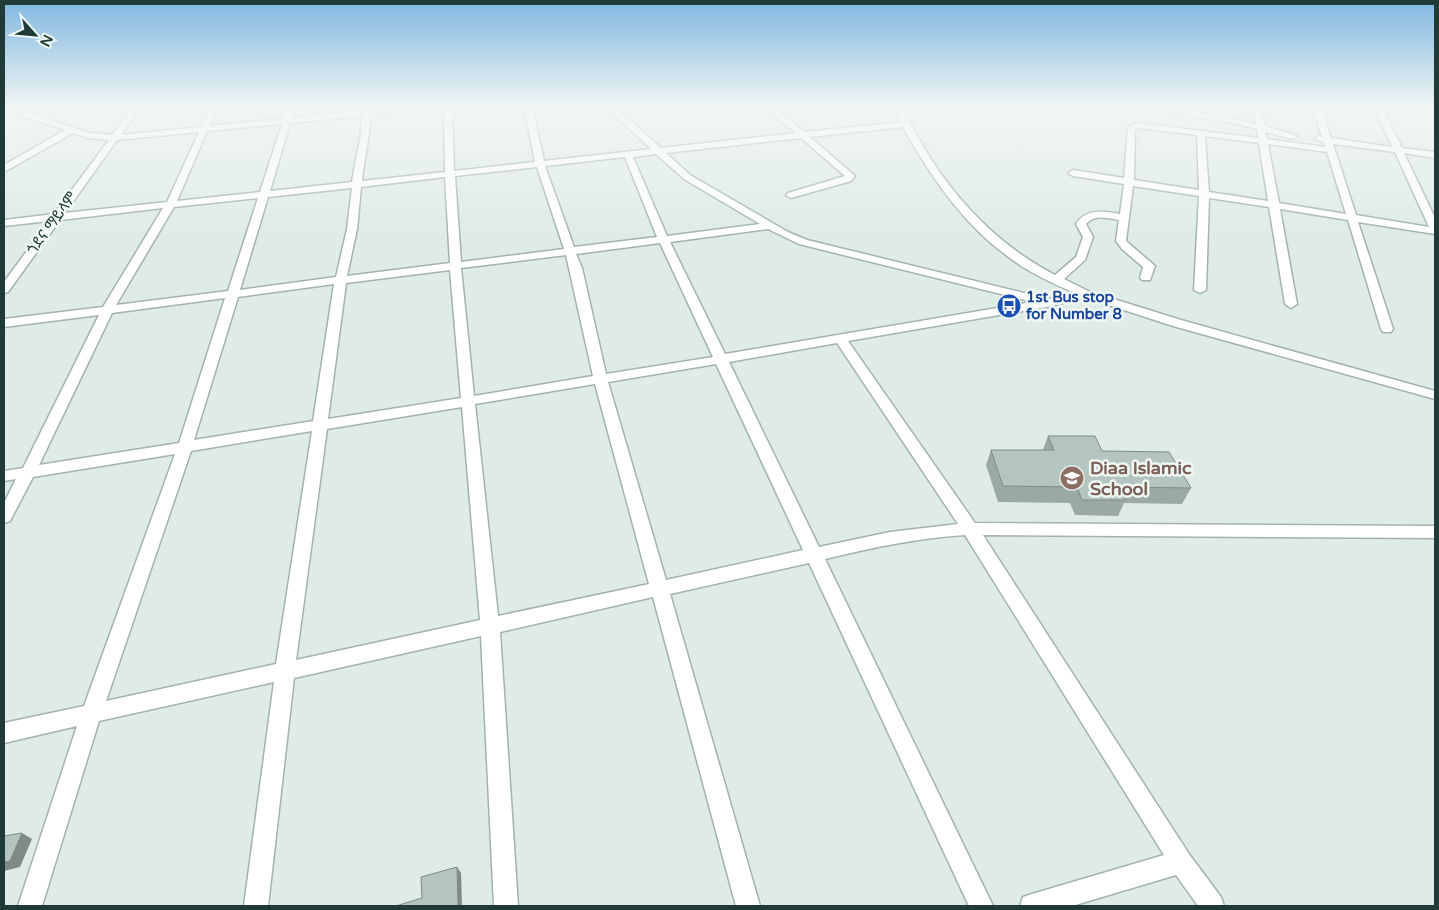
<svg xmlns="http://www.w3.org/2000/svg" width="1439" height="910" font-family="'Varela Round','Noto Sans Ethiopic',sans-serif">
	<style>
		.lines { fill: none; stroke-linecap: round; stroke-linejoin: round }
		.minor-casing { stroke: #a2b3af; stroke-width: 3 }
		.minor { fill: #fff; fill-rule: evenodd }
		.wall { fill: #9ba9a5 }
		.shaded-wall { fill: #7e8a86 }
		.building { fill: #b4c5c0; stroke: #7e8a86 }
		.labels { text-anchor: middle; stroke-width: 5; stroke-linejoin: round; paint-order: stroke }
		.far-street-label { font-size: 15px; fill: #203b37; stroke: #eff7f4 }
		.far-transit-label { font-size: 15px; font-weight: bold; fill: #164399; stroke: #eff7f4; text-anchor: start }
		.education-label { font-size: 18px; font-weight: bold; fill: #785e54; stroke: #eff7f4; text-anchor: start }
	</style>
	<rect width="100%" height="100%" fill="#dfebe7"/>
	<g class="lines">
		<defs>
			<path id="minor" d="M4,107H13L38,116L46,107H55L45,118L89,133L112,135L133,107H141L121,135L201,127L210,107H218L210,126L283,119L287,107H295L292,118L362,111V107H370V110L402,107H434L430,109L370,115C370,137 364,159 362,181L445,172L444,107H452L454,171L535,162L524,107H532L544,161L651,149L606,107H615L661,148L796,133L764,107H773L805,132L901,122L895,107H903C934,177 987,240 1055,275L1076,257L1083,237L1076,224C1086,208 1103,211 1120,214L1124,184L1073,176L1068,173L1073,170L1124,178L1128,127L1137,123L1258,138L1257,129L1233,123L1135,107C1175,107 1217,115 1256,124L1253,107H1261L1265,126L1297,136L1293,139L1265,132L1267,139L1325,147L1324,142L1314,139L1318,136L1322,137L1313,107H1321L1331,138L1392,147L1374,107H1382L1402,148L1435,152V158L1404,153L1435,218V234L1358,222L1393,329L1391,332H1383L1381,329L1348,220L1280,209L1297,304L1291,308L1285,304L1269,207L1209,198L1206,290L1200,293L1194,290L1199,196L1133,186L1126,241L1155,266L1150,280H1142L1140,278L1143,267L1122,249L1116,241L1119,220C1108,218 1094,214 1086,224L1093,237L1085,260L1064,279L1088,291L1181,320L1435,391V399L1173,326L1084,297L1052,306L848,341L975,523L1435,526V538L983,535L1189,854L1221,897L1224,906H1198L1176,875L1072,906H1020L1023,897L1032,894L1164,855L965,535C917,538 871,548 825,559L993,906H969L809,563L670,594L760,906H736L653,597L500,632L518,906H494L481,636L294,678L268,906H244L274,682L99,721L42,906H18L77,726L4,743V723L84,706L175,454L33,477L10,521L4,523V503L16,479L4,481V471L23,468L99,315L4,327V319L103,307L163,208L60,220L8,292L4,293V282L49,221L4,226V220L54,214L109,140L88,138L73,133L4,172V165L65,130L4,110ZM362,116C362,138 355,160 352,182L270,191L290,123ZM282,124L260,192L177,201L207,131ZM903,127C929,174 962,223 1006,255C1026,271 1050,282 1073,292L1049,299L807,240L788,232L690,175L666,153L801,138L845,176L788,193L786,195L791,198L851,181L855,176L810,137ZM1139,128L1197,135L1199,190L1134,180L1135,130ZM199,132L167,202L65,213L117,140ZM1205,136L1259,143L1268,201L1209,192ZM1268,144L1327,152L1346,214L1279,203ZM1333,144L1395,152L1429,227L1356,215ZM656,154L684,179L760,224L667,236L633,157ZM625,157L657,237L574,247L545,166ZM537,167L564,249L461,262L455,176ZM445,177L450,263L347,276L357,229L361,187ZM352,188L347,229L336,277L240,290L268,197ZM258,198L228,291L116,305L174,207ZM768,229L799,244L1033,302L725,354L670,242ZM660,243L713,357L606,374L582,268L576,254ZM566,255L593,376L474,396L461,268ZM450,270L461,398L328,419L346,283ZM334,284L313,421L194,440L238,297ZM225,298L179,443L39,465L112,313ZM837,343L958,524L890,532L819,547L729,362ZM716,364L803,550L666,580L608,382ZM595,384L649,584L498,616L475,404ZM462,407L480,620L296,660L327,429ZM312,431L276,664L106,701L191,451Z"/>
		</defs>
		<use href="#minor" class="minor-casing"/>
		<use href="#minor" class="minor"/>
	</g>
	<path class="wall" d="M1048,436L1102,451L1191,488L1182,504L1124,503L1118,516L1075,515L1070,503L998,502L986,465L991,450H1043Z"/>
	<g class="shaded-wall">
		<path d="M22,833L32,839L20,867L4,871V862Z"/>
		<path d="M457,867L461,873L462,906H458Z"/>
	</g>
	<g class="building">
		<path d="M1048,436H1095L1102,451L1169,452L1191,488L1119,487L1125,500H1082L1077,487L1003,486L991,450H1054Z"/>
		<path d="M22,833L10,861L4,862V836Z"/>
		<path d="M457,867L458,906H396L422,898L421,877Z"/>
	</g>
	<linearGradient id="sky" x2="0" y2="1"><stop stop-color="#80b7df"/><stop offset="0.46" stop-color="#f1f6f4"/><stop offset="1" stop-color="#f1f6f4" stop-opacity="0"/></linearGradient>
	<rect width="1439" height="235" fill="url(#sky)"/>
	<defs>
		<symbol id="bus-disc" viewBox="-11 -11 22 22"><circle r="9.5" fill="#1a4fb4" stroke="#eff7f4"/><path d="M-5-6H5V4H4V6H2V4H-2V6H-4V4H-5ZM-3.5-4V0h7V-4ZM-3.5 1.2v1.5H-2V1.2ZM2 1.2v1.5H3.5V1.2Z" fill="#fff"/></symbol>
		<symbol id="school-disc" viewBox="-11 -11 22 22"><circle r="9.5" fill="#8d6e63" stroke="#eff7f4"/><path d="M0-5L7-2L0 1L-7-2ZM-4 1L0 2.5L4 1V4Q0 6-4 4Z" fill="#fff"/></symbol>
	</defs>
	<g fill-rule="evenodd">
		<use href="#bus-disc" x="995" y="292" width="28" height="28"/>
		<use href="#school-disc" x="1058" y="464" width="28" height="28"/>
	</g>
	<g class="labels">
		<g class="far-street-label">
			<text transform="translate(52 223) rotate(-54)" y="5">ጎደና ማይላም</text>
		</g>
		<g class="far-transit-label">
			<text x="1026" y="302">1st Bus stop<tspan x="1026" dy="17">for Number 8</tspan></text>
		</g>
		<g class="education-label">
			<text x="1090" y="474">Diaa Islamic<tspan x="1090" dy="21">School</tspan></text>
		</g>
	</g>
	<rect width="1439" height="910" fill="none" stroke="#203b37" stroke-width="10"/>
	<g transform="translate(35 35) rotate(117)" stroke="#eff7f4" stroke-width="4" paint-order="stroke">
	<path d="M0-4L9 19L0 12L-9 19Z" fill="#203b37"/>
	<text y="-8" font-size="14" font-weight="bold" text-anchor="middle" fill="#203b37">N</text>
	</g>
</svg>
